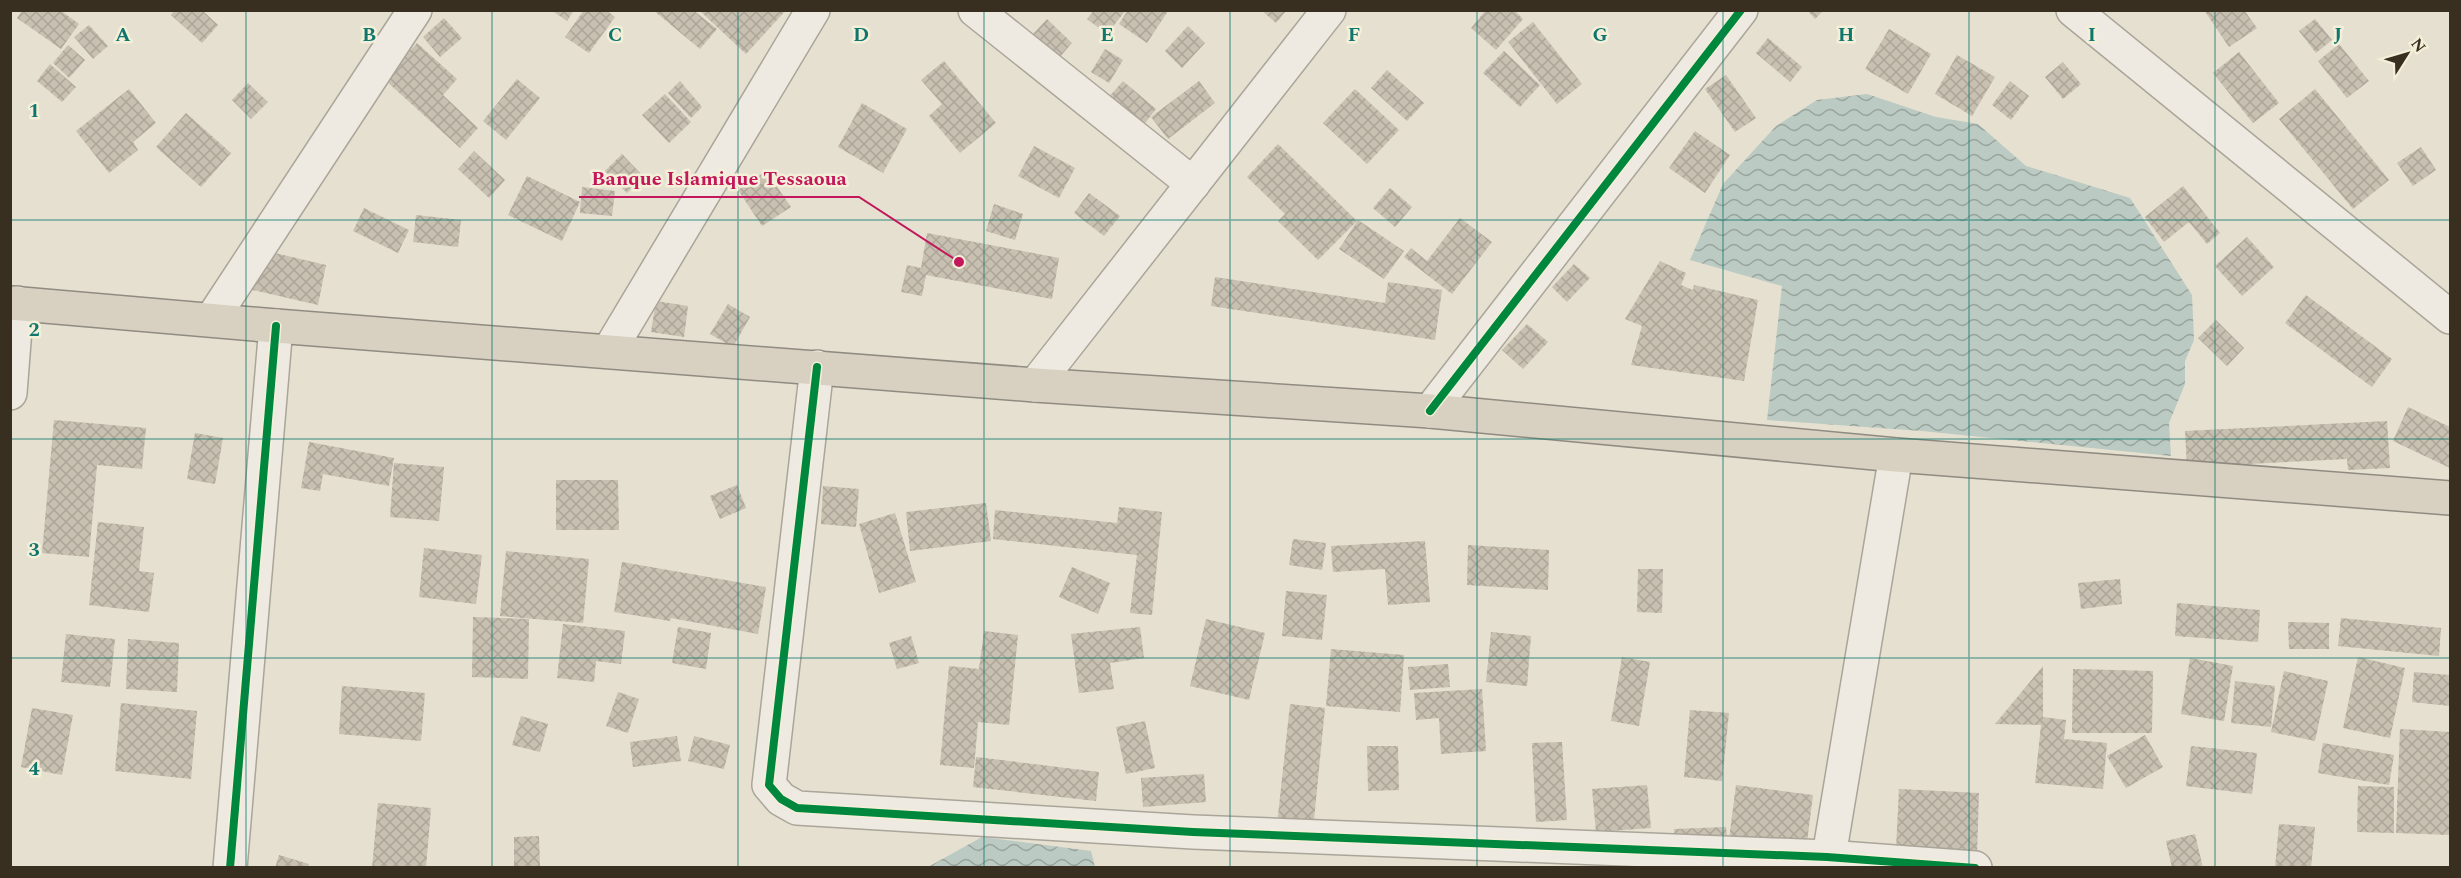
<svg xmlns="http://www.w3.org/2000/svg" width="2461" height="878" font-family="Spectral,serif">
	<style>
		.water { fill: url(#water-waves) }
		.building { fill: url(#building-cross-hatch) }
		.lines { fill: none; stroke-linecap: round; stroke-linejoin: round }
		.street-casing { stroke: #aaa599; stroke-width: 36 }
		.highway-casing { stroke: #908b80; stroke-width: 36 }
		.street { stroke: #eeeae1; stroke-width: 33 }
		.highway { stroke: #d8d1c1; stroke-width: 33 }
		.cycleway-casing { stroke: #f4efd8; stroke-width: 11 }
		.cycleway { stroke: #00873e; stroke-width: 8 }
		.grid { fill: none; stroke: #0f766e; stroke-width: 1.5; stroke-opacity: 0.55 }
		.grid-label { font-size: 20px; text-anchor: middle; font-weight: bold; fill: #0f766e; stroke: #f4efd8; stroke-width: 5; stroke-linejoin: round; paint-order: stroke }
		.leader { fill: none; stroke: #c2185b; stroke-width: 2 }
		.callout-dot { fill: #c2185b; stroke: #f4efd8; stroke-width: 2 }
		.callout-label { font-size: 20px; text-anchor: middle; font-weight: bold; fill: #c2185b; stroke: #f4efd8; stroke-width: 5; stroke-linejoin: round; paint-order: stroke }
	</style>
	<defs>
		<pattern id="water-waves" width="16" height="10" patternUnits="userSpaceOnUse" patternTransform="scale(1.5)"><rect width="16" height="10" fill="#bbcac2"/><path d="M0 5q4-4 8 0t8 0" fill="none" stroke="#99a49d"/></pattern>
		<pattern id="building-cross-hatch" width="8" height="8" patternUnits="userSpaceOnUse" patternTransform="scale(1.5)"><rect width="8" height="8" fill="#c8c0b1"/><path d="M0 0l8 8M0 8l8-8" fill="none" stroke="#ada598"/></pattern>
	</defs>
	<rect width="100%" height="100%" fill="#e5e0d0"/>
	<g class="water">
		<path d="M1867,94L1936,117L1978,124L2026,166L2130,198L2192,295L2194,340L2185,361V384L2169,423L2171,456L1922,431L1767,420L1782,286L1690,260L1723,184L1776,126L1817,100Z"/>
		<path d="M982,837L1091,851L1095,867H928Z"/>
	</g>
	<g class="building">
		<path d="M22,10H60L79,24L61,49L17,18Z"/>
		<path d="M175,10H202L218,25L202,43L171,15Z"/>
		<path d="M551,10H574L567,21Z"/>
		<path d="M584,10H606L615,17L589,53L565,37Z"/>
		<path d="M653,10H693L717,29L700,49Z"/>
		<path d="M699,10H786L746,54Z"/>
		<path d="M1094,10H1126L1107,34L1087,19Z"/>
		<path d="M1128,10H1167L1168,11L1147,43L1119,24Z"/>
		<path d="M1261,10H1287L1276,23Z"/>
		<path d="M1486,10H1514L1523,19L1496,50L1471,28Z"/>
		<path d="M1807,10H1824L1815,19Z"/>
		<path d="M2204,10H2244L2257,28L2229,47Z"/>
		<path d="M444,18L462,38L440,57L423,37Z"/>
		<path d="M1047,19L1072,43L1058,59L1033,34Z"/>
		<path d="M2315,19L2332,40L2316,53L2299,31Z"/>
		<path d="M1533,22L1582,84L1557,104L1508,42Z"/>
		<path d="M89,25L108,46L93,59L74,37Z"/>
		<path d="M1188,26L1205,43L1182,68L1165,51Z"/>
		<path d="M1889,29L1931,54L1908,94L1865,69Z"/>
		<path d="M1768,38L1802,67L1790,82L1756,53Z"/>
		<path d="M417,43L457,79L443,95L478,128L460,148L384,79Z"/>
		<path d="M2339,44L2369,81L2347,98L2318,61Z"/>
		<path d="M68,45L85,60L69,78L53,63Z"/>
		<path d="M1105,49L1123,60L1109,83L1091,72Z"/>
		<path d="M1504,51L1540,85L1520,107L1483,73Z"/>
		<path d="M2239,52L2279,103L2253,123L2213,73Z"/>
		<path d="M1957,55L1995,77L1972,116L1935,94Z"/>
		<path d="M944,61L996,123L960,153L929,116L942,104L921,80Z"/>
		<path d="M2063,62L2081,84L2063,99L2045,77Z"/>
		<path d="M50,64L76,87L62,102L37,81Z"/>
		<path d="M1387,70L1424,103L1407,121L1371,88Z"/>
		<path d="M1726,75L1756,118L1735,132L1705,89Z"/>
		<path d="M517,79L540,98L506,140L483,121Z"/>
		<path d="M680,81L702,107L691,118L668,93Z"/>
		<path d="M1123,81L1156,109L1142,127L1108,98Z"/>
		<path d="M1199,81L1215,103L1168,139L1151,117Z"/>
		<path d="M2010,81L2029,96L2011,120L1992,105Z"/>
		<path d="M248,83L268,102L251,119L232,100Z"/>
		<path d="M129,89L156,123L133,142L138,150L109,173L76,131Z"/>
		<path d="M1355,89L1399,130L1367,164L1323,123Z"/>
		<path d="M2315,89L2389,180L2353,209L2279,119Z"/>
		<path d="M665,94L691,122L669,143L642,115Z"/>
		<path d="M862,103L907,129L883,173L838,147Z"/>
		<path d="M186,113L231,153L201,187L156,147Z"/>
		<path d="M1695,131L1730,155L1705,193L1669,168Z"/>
		<path d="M1278,144L1357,221L1318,260L1278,221L1285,214L1247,177Z"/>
		<path d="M1034,146L1075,168L1059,198L1018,176Z"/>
		<path d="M2421,147L2436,170L2413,186L2397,163Z"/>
		<path d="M474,151L505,180L489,198L458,169Z"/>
		<path d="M622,154L644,177L627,193L605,171Z"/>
		<path d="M766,171L791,207L762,226L738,190Z"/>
		<path d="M527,176L580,202L562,241L508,215Z"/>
		<path d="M2183,186L2220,233L2207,244L2189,222L2164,242L2145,217Z"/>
		<path d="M582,187L615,191L612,216L580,213Z"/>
		<path d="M1390,188L1412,207L1395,227L1373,208Z"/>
		<path d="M1089,193L1120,216L1104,236L1074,213Z"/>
		<path d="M994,204L1023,214L1015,240L986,231Z"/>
		<path d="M364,208L409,230L398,253L353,231Z"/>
		<path d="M416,215L461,220L458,247L413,242Z"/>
		<path d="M1460,218L1492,242L1452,294L1404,257L1411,248L1427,261Z"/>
		<path d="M1358,220L1404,251L1384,279L1339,249Z"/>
		<path d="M927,233L1059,258L1052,299L926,275L922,296L901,292L907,265L921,268Z"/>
		<path d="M2247,237L2274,267L2242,296L2215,266Z"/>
		<path d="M258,249L326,265L318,305L248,289Z"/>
		<path d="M1660,261L1686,273L1681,285L1693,290L1694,285L1758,300L1744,381L1631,365L1642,326L1625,319Z"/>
		<path d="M1574,264L1590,278L1567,302L1552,287Z"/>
		<path d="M1215,277L1385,303L1388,282L1442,290L1435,340L1211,306Z"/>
		<path d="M2306,295L2392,359L2372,387L2285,323Z"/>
		<path d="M656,301L688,306L684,337L651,332Z"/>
		<path d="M728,304L750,317L733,347L710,334Z"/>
		<path d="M2216,320L2244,348L2227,366L2198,338Z"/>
		<path d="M1527,324L1548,342L1523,369L1502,350Z"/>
		<path d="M2408,407L2450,427V468L2393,441Z"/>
		<path d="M54,420L146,428L142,469L97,465L89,557L42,553Z"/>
		<path d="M2387,421L2390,468L2348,470L2347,459L2187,467L2185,431Z"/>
		<path d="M195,433L223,438L215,484L187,479Z"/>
		<path d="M309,442L394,458L389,486L323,474L320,491L301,488Z"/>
		<path d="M394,463L444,467L439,521L390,517Z"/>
		<path d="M556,480H618L619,530H556Z"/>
		<path d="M737,485L746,508L720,519L710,496Z"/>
		<path d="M823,486L859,489L856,527L821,524Z"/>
		<path d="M986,503L991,541L910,551L906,512Z"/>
		<path d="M1119,507L1162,512L1152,615L1130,613L1137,555L993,539L995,510L1117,523Z"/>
		<path d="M895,513L916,582L879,593L859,524Z"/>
		<path d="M98,522L144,527L139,571L154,573L149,612L89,605Z"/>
		<path d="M1293,539L1326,543L1322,570L1289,565Z"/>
		<path d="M1425,541L1430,602L1388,605L1385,569L1333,572L1331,546Z"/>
		<path d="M1468,545L1549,550L1548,590L1467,585Z"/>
		<path d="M424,548L482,555L476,604L419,597Z"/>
		<path d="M506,551L589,559L583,623L500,616Z"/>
		<path d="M622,562L766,587L758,634L671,618L670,621L614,612Z"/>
		<path d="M1072,567L1110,583L1098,614L1059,597Z"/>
		<path d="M1638,569H1663L1662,613L1637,612Z"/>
		<path d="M2120,579L2122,604L2081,609L2078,583Z"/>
		<path d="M1286,591L1327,595L1322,640L1282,636Z"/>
		<path d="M2177,603L2260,610L2258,642L2175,636Z"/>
		<path d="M473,617L529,619L528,679L472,677Z"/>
		<path d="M2341,618L2441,628L2439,656L2338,646Z"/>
		<path d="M1206,619L1265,633L1249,700L1190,686Z"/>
		<path d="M2288,622L2329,623V649H2289Z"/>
		<path d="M563,624L625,631L621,664L596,661L594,682L557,678Z"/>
		<path d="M678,627L711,633L706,669L672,663Z"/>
		<path d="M1140,627L1144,658L1110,663L1114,689L1079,693L1071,634Z"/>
		<path d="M984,631L1018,635L1009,725L978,722L974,768L940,765L949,666L979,669Z"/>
		<path d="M1491,632L1531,636L1527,686L1486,682Z"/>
		<path d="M66,634L115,639L110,687L61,682Z"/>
		<path d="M911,636L919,663L897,669L889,643Z"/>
		<path d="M128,639L179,643L177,692L126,689Z"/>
		<path d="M1331,649L1404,655L1400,712L1326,706Z"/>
		<path d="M1622,657L1650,662L1639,726L1611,721Z"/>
		<path d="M2358,657L2405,668L2390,738L2343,728Z"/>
		<path d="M2190,658L2233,666L2224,721L2181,714Z"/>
		<path d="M1448,664L1450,687L1410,690L1408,667Z"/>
		<path d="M2043,666V717L2066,720L2064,739L2107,743L2103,789L2035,783L2041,725L1995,724Z"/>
		<path d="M2073,669L2153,671L2152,733H2072Z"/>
		<path d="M2284,671L2328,681L2315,741L2271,732Z"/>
		<path d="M2414,672L2450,675V706L2412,702Z"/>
		<path d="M2235,681L2275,686L2271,727L2231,723Z"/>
		<path d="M342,686L425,693L421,741L339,734Z"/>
		<path d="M1482,689L1486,751L1441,754L1439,718L1416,720L1414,693Z"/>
		<path d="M618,692L639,699L628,733L606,726Z"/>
		<path d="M121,703L197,711L191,779L115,771Z"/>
		<path d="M1290,704L1325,708L1313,830L1277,825Z"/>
		<path d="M32,708L73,715L62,775L21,767Z"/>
		<path d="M1690,710L1729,713L1722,781L1684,777Z"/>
		<path d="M521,716L548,724L540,752L512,745Z"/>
		<path d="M1145,721L1155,768L1126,774L1116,727Z"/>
		<path d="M2400,729L2450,732V835L2396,833Z"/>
		<path d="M2145,735L2163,767L2126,788L2107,756Z"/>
		<path d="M677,736L681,761L633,767L630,742Z"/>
		<path d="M694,736L730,745L724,769L688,761Z"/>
		<path d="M1562,742L1567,820L1536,822L1532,743Z"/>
		<path d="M2323,743L2394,755L2389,785L2318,773Z"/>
		<path d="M1367,746H1398L1399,790L1368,791Z"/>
		<path d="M2191,746L2257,753L2252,794L2186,786Z"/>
		<path d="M976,757L1099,772L1096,801L973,787Z"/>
		<path d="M1204,774L1206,802L1143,807L1141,778Z"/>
		<path d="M1647,785L1651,828L1596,832L1592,789Z"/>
		<path d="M1736,785L1813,795L1804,865L1727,855Z"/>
		<path d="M2358,786L2394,787V833L2357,832Z"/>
		<path d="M1899,789L1979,793L1977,854L1896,849Z"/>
		<path d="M378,803L431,808L426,868H372Z"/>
		<path d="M2279,824L2315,827L2311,868H2275Z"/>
		<path d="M1726,827L1728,847L1675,849L1674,829Z"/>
		<path d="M2195,834L2203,868H2172L2166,841Z"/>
		<path d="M539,836L540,868H514V837Z"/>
		<path d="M279,855L309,864L308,868H275Z"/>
	</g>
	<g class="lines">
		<defs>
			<g id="street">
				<path d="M975,10L1193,184"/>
				<path d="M2073,10L2450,317"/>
				<path d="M212,319L415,10"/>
				<path d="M609,351L813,10"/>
				<path d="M817,367L769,785L781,799L797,808L1193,832L1827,857L1975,868"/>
				<path d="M1035,385L1329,10"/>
				<path d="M10,393L17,303"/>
				<path d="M1430,411L1741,10"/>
				<path d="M230,868L276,326"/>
				<path d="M1827,868L1896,455"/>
			</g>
			<path id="highway" d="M10,303L276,326L1035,385L1430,411L1896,455L2450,498"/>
		</defs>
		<use href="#street" class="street-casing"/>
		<use href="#highway" class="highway-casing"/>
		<use href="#street" class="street"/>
		<use href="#highway" class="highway"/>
		<defs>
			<g id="cycleway">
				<path d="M817,367L769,785L781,799L797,808L1193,832L1827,857L1975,868"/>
				<path d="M1430,411L1741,10"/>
				<path d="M230,868L276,326"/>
			</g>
		</defs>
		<use href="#cycleway" class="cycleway-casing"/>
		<use href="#cycleway" class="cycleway"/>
	</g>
	<path class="grid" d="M246,10V868M492,10V868M738,10V868M984,10V868M1230,10V868M1477,10V868M1723,10V868M1969,10V868M2215,10V868M10,220H2450M10,439H2450M10,658H2450"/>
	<g class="grid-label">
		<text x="123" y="41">A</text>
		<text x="369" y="41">B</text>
		<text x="615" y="41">C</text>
		<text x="861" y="41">D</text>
		<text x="1107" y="41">E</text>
		<text x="1354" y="41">F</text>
		<text x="1600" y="41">G</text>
		<text x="1846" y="41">H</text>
		<text x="2092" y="41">I</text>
		<text x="2338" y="41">J</text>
		<text x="34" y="117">1</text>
		<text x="34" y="336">2</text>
		<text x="34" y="556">3</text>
		<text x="34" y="775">4</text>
	</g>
	<path class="leader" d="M959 262L859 197H579"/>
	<circle class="callout-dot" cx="959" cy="262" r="6"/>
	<g class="callout-label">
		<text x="719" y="185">Banque Islamique Tessaoua</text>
	</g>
	<rect width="2461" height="878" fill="none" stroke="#392f21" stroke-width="24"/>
	<g transform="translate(2407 54) rotate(53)" stroke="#f4efd8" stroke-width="4.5" paint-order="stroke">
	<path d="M0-4.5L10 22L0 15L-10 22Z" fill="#392f21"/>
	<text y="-9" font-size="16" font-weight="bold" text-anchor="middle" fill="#392f21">N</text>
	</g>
</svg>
